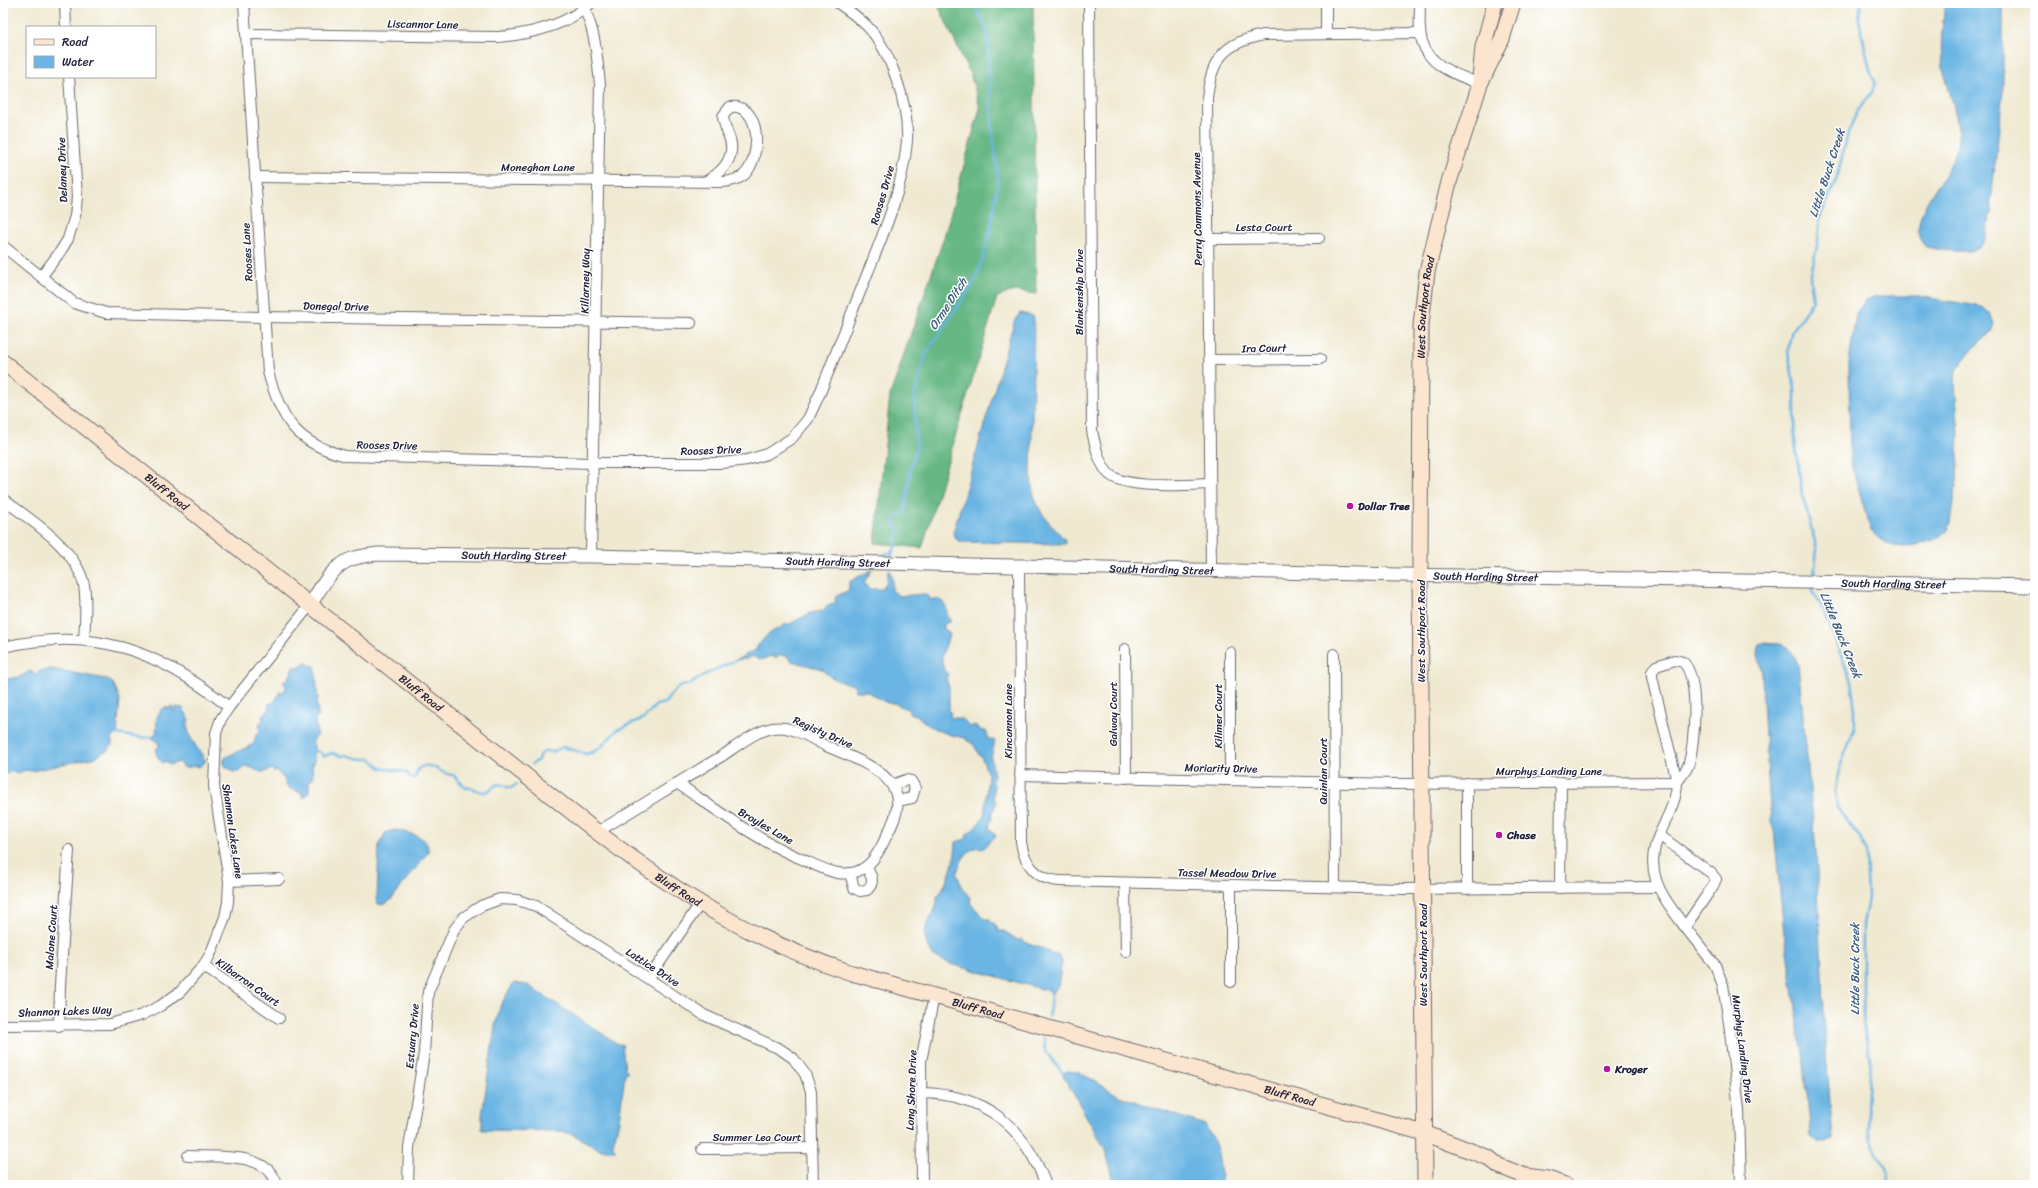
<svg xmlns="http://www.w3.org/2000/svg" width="2038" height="1188" font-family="Sriracha,sans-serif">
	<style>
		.forest { fill: #66b784; stroke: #446c60 }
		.water { fill: #6ab5e3; stroke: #466c8f }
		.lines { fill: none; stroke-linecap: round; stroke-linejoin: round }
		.stream { stroke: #6ab5e3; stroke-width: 2.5 }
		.minor-casing { stroke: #6a6870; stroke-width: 12 }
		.tertiary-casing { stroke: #6a6870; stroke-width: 15 }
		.secondary-casing { stroke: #6a6870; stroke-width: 17 }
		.minor { stroke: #fff; stroke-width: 10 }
		.tertiary { stroke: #fff; stroke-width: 13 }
		.secondary { stroke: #fce5cf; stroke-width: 15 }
		.poi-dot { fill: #b5179e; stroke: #fff; stroke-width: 1.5 }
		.labels { text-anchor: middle; stroke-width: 3; stroke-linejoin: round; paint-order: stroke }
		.street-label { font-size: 11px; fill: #22223b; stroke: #fff }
		.poi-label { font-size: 11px; font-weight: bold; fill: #22223b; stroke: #fff; text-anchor: start }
		.water-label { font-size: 12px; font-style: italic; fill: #3f5d7e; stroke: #fff }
	</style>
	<rect width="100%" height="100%" fill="#fff"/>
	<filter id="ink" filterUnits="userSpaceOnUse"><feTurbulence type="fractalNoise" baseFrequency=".025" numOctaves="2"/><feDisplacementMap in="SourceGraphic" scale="8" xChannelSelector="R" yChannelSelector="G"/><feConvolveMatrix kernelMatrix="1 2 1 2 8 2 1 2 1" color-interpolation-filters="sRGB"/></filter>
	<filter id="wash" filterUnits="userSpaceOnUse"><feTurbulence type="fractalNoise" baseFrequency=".012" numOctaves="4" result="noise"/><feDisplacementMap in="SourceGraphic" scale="16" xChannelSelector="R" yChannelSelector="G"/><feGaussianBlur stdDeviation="0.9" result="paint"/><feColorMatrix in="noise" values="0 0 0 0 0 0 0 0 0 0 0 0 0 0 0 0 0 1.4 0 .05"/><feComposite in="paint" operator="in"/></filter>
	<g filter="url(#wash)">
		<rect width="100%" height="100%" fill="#f0e9d1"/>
		<path class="forest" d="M937,3H1033L1036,294L1014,291L997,297L922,548L875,543L890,395L944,237L980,108L971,76Z"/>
		<g class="water">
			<path d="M1945,3H2003V91L1991,201C1994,210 1990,214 1989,222C1988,229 1986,240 1981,246C1972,256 1937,249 1926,247C1923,244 1920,240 1919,237C1913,208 1949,177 1956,151C1964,121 1946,90 1942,61C1940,42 1943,22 1945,3Z"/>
			<path d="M1876,296H1918L1972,305L1985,308L1990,313L1994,324L1991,332L1972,349L1956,370L1955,384L1959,435L1957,480L1951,523L1948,530L1936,539L1921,544L1905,547L1894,546L1881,540L1871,531L1850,460L1849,362L1856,314L1865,301Z"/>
			<path d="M1020,313L1033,316L1034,319L1031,476C1034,510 1043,515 1065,540V544L960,542L956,539L953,533L1014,322Z"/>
			<path d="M889,569L892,576V590L899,596L925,594L932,600C942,597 948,606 947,615L950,618V622L944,624V629L949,632C948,649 934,657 948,675L946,678L949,687V712H951L950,715L952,718C962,718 964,719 970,727L975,725L982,731H986L989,739L995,741L991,758L994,776L991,782L994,784L993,797L996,802L989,827L996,836L984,848C969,844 959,862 957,874L963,889L970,898L971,904L986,919H990L989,921L995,924L999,931H1004L1019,941L1020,939C1023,940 1025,942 1029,944C1037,948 1046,947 1052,955L1058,954L1062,961L1058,986L1051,995L1049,991L951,964L933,956C930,950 925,943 925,935C924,921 939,910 937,897C948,884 956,859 956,842L966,839L967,834L975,828L984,816L988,774L981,756L978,754C977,749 973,742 967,741L966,738C949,736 927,728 917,715L909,714V710L894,703H887L866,691H856L854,685C843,682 829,679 822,669L791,661L787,656L780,655L776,658L771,656L760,660L752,656L747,659L736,660L757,649V646C762,642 764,637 769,634C774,630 779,630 784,625L790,624L810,613L822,611L826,607L836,602L835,597L849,590V582L869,571L872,570L864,582L868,589H882L887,581L888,570Z"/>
			<path d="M1763,643L1780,644L1787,647L1794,655L1798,664L1816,851L1822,972L1823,1017L1833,1139L1825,1143L1818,1142L1811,1136L1803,1053L1784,933L1774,830L1771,822L1764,720L1762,673L1757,650L1759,644Z"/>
			<path d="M306,661L309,665L315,666L318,700L316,702L318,708L317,712L319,716L315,719C315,728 321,733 312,742L314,746V764L312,765L313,778L309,781V792L304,798L301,793L287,787L284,779L277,771L274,772L271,769C261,777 255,767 245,766L240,772L236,771L235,773L224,765V759L226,757L254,744L256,735L260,732L259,724L263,720L262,716L270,709L268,704L274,702L280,692L285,691L286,686L283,681L288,679L289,675H292L291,669L294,667H301Z"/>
			<path d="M52,669L106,679L113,683L120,699L117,734L112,738V745L107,751L103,752L97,757L32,771L26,770L17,773L12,771L3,776V680L22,676L30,671L36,674L40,671Z"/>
			<path d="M171,706L174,711L176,710L175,707L183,708L189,719C183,733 199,749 206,761L199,767L194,766L185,768L178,762L171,765L168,764L166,761L163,763C158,759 156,755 156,749L159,747V744L151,737L156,735L157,717L162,709L167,707L169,709Z"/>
			<path d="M397,830C410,834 430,836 428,852L391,900C386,903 383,907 377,903V898L379,844L386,832Z"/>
			<path d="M514,983L528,985L535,990L618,1044H622L625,1069L628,1071L625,1074L619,1121L613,1144V1147L616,1150H601L572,1134L560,1131L482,1130V1115L495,1026L501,1004Z"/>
			<path d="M1067,1071L1080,1072L1119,1096L1205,1125C1207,1129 1210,1132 1212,1136C1219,1151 1221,1170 1221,1185H1115L1105,1149L1064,1077L1063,1073Z"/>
		</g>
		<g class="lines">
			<g class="stream">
				<path d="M884,555L894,551"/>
				<path d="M891,557L897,543L896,538L900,532L894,523L895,518L905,513L911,467L917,445L915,428V394L926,354L976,279L990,233L998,179L992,127L987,30L975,6L972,3"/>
				<path d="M1814,577L1817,549L1802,494L1795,441V389L1788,352L1791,333L1813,300L1810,279L1818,241L1820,217L1835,184L1848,134L1857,112L1872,92L1875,82L1870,70L1859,20L1861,3"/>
				<path d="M1813,586V593L1818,600L1826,616L1851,681L1855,710V727L1839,770L1835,790L1837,807L1850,827L1861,837L1866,852L1868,898L1863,925V996L1865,1034L1870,1059L1867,1107L1871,1141L1884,1164L1887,1172L1888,1185"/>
				<path d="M117,734L143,738L151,737"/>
				<path d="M314,751L320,752L324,756L333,753L342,756L345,755L361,759H371L381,768L406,772L411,778H415L418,769C430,759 441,775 453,775L466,788C474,786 477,792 484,792C490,792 493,786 498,784L511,788L517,784"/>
				<path d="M532,764L538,760L540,754L546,751L553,752L563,747L586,754L593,752L600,748L617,730L644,718L656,705L665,703C669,697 675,687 683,685C686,685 689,686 692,683C705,673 720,668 736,660"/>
				<path d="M1049,1016L1051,995"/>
				<path d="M1044,1038L1045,1051L1063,1073"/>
			</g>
		</g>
	</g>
	<g filter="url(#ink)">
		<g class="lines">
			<defs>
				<g id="minor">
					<path d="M65,3L66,27"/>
					<path d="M244,3L268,372C281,419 296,444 346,456L593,463H722L747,460L767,454L792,438L808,419L820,393C836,353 852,312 868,272C885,230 903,187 907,141C909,107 891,50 867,26C858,17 848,10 838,3"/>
					<path d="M581,3C595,26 597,57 600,84L591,556"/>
					<path d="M1089,3L1092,431C1095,445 1098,460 1107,472C1121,490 1187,485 1210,484"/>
					<path d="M1326,3V33"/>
					<path d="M1420,3C1420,15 1418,29 1422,41C1429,67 1458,75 1480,84"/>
					<path d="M246,34L498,37C531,34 566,26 591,3"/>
					<path d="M255,177L723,182C731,181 738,180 744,175C762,158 762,103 730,107L723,116C723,123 726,127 728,134C738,156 723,172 705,182"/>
					<path d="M1209,239L1319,238"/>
					<path d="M3,246L74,303L106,313L263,317L691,323"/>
					<path d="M41,277L60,252L68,239L75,216L77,197L69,77"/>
					<path d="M1210,360L1320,359"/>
					<path d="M3,499C31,521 76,547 84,585C87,603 85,622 84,640"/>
					<path d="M1019,566L1021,842C1024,863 1036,880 1060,881L1403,889L1657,887"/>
					<path d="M1211,571L1207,98C1211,59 1225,42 1264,35L1420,33"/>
					<path d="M3,647C95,626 157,650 229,707"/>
					<path d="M1125,649L1126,778"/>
					<path d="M1230,652V780"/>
					<path d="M1334,654L1335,887"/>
					<path d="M1675,660L1683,662C1700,678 1695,745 1688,766C1685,772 1681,777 1677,782L1652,677V672L1656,666Z"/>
					<path d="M1020,775L1395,784L1677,782C1677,799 1668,815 1661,831C1641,871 1662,896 1685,927"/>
					<path d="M1467,783V889"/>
					<path d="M892,785L906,780L911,781L915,788L912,798L897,801"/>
					<path d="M597,832C639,807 680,781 722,756C737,746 755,731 773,728C791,725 809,737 824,745C844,754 879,766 891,784C903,801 896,818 887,835C877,857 866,877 838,873C826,871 815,865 804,860C758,841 718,811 677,783"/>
					<path d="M1659,835L1711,873L1716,879L1713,886L1685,927L1715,965L1723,985L1729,1023L1739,1110L1741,1185"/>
					<path d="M850,873L854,888L860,891L867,890C876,882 871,875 866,867"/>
					<path d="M229,881L279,879"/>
					<path d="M1125,883L1126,952"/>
					<path d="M1231,885V982"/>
					<path d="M1560,888L1561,782"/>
					<path d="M203,966L279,1018"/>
					<path d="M649,978L700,904"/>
					<path d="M3,1025L110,1024L142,1015L160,1006L180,992L203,966L210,955L225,917L228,902L229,881L214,786L216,733L221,719L229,707L310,605"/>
					<path d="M59,1026L60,985L69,850"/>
					<path d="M921,1093C985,1094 1024,1126 1046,1185"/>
					<path d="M702,1149L812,1148"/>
					<path d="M188,1156C216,1157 268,1151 277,1185"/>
					<path d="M408,1185L409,1148L424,1053L428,992L454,930L463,918L481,906L500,899L517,900L536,906L704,1015L780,1049L793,1058L805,1074L811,1091L813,1185"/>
					<path d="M922,1185L921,1061L934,996"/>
				</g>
				<g id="tertiary">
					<path id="s1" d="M310,605C320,589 331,568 349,560C358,556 369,555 378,554L591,556L1401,575L2035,586"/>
				</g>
				<g id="secondary">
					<path d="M1480,79L1483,47L1495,3"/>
					<path id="s2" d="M3,362L597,832C680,895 753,941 852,973L1424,1133L1489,1158L1499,1166L1525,1176L1548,1179L1565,1185"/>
					<path id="s3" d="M1425,1185L1420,575L1421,325L1427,272L1449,182L1480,84L1502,39L1513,3"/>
				</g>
			</defs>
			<use href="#minor" class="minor-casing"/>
			<use href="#tertiary" class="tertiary-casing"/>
			<use href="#secondary" class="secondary-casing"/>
			<use href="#minor" class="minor"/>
			<use href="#tertiary" class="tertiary"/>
			<use href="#secondary" class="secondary"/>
		</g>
	</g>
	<g class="poi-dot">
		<circle cx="1350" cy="506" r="4"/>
		<circle cx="1499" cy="835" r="4"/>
		<circle cx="1607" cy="1069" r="4"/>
	</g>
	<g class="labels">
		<g class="street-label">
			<text transform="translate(423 24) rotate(1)" y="4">Liscannor Lane</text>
			<text x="538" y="171">Moneghan Lane</text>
			<text transform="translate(62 170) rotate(-92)" y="4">Delaney Drive</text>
			<text transform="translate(882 195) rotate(-74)" y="4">Rooses Drive</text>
			<text transform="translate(1197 209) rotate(-91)" y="4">Perry Commons Avenue</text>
			<text x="1264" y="231">Lesta Court</text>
			<text transform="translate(247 252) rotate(-93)" y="4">Rooses Lane</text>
			<text transform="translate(585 281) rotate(-89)" y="4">Killarney Way</text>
			<text transform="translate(1079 292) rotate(-90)" y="4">Blankenship Drive</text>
			<text transform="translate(336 306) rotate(1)" y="4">Donegal Drive</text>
			<text dy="4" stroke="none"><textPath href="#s3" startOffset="878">West Southport Road</textPath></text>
			<text transform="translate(1264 348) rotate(-1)" y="4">Ira Court</text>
			<text transform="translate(387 445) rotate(1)" y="4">Rooses Drive</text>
			<text transform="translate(711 450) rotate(-2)" y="4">Rooses Drive</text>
			<text dy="4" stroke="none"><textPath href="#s2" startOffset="209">Bluff Road</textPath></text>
			<text dy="4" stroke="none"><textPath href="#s1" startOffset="226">South Harding Street</textPath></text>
			<text dy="4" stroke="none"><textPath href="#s1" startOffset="550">South Harding Street</textPath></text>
			<text dy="4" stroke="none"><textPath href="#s1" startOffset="874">South Harding Street</textPath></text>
			<text dy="4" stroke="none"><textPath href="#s1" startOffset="1198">South Harding Street</textPath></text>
			<text dy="4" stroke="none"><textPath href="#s1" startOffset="1606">South Harding Street</textPath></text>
			<text transform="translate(1421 631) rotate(-90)" y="4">West Southport Road</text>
			<text dy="4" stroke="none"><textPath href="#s2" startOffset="533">Bluff Road</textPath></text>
			<text transform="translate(1113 714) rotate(-90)" y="4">Galway Court</text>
			<text transform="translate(1218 716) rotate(-90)" y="4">Kilimer Court</text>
			<text transform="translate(1008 721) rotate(-90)" y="4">Kincannon Lane</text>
			<text transform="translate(823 732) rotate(24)" y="4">Registy Drive</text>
			<text transform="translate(1221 768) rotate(1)" y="4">Moriarity Drive</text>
			<text transform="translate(1323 771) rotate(-90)" y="4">Quinlan Court</text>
			<text x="1549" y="775">Murphys Landing Lane</text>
			<text transform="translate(766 826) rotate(30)" y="4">Broyles Lane</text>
			<text transform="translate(233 831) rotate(82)" y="4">Shannon Lakes Lane</text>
			<text transform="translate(1227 873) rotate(1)" y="4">Tassel Meadow Drive</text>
			<text dy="4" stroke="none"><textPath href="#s2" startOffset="857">Bluff Road</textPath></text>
			<text transform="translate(51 937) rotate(-86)" y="4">Malone Court</text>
			<text transform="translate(1423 955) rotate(-90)" y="4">West Southport Road</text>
			<text transform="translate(653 967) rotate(33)" y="4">Lattice Drive</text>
			<text transform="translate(248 982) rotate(35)" y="4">Kilbarron Court</text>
			<text dy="4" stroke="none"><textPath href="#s2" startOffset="1181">Bluff Road</textPath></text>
			<text transform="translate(65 1011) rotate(-2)" y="4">Shannon Lakes Way</text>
			<text transform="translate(412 1036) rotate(-85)" y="4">Estuary Drive</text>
			<text transform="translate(1743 1049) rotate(83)" y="4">Murphys Landing Drive</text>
			<text transform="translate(911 1090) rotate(-88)" y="4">Long Shore Drive</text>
			<text dy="4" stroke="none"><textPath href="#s2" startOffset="1505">Bluff Road</textPath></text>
			<text x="757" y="1141">Summer Lea Court</text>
		</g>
		<g class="poi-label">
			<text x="1358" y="510">Dollar Tree</text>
			<text x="1507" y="839">Chase</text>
			<text x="1615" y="1073">Kroger</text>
		</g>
		<g class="water-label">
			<text transform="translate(1827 173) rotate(-72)" y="4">Little Buck Creek</text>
			<text transform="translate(948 304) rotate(-57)" y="4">Orme Ditch</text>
			<text transform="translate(1841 635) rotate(68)" y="4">Little Buck Creek</text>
			<text transform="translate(1855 969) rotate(-90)" y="4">Little Buck Creek</text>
		</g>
	</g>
	<rect width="2038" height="1188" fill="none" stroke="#fff" stroke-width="16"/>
	<rect x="26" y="26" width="130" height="52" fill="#ffffff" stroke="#a7a7b1"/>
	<rect x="34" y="39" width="20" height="6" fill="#fce5cf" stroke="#a7a7b1"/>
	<text x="62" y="46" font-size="12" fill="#22223b">Road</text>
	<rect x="34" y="56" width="20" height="12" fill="#6ab5e3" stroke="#a7a7b1"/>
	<text x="62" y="66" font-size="12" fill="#22223b">Water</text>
</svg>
